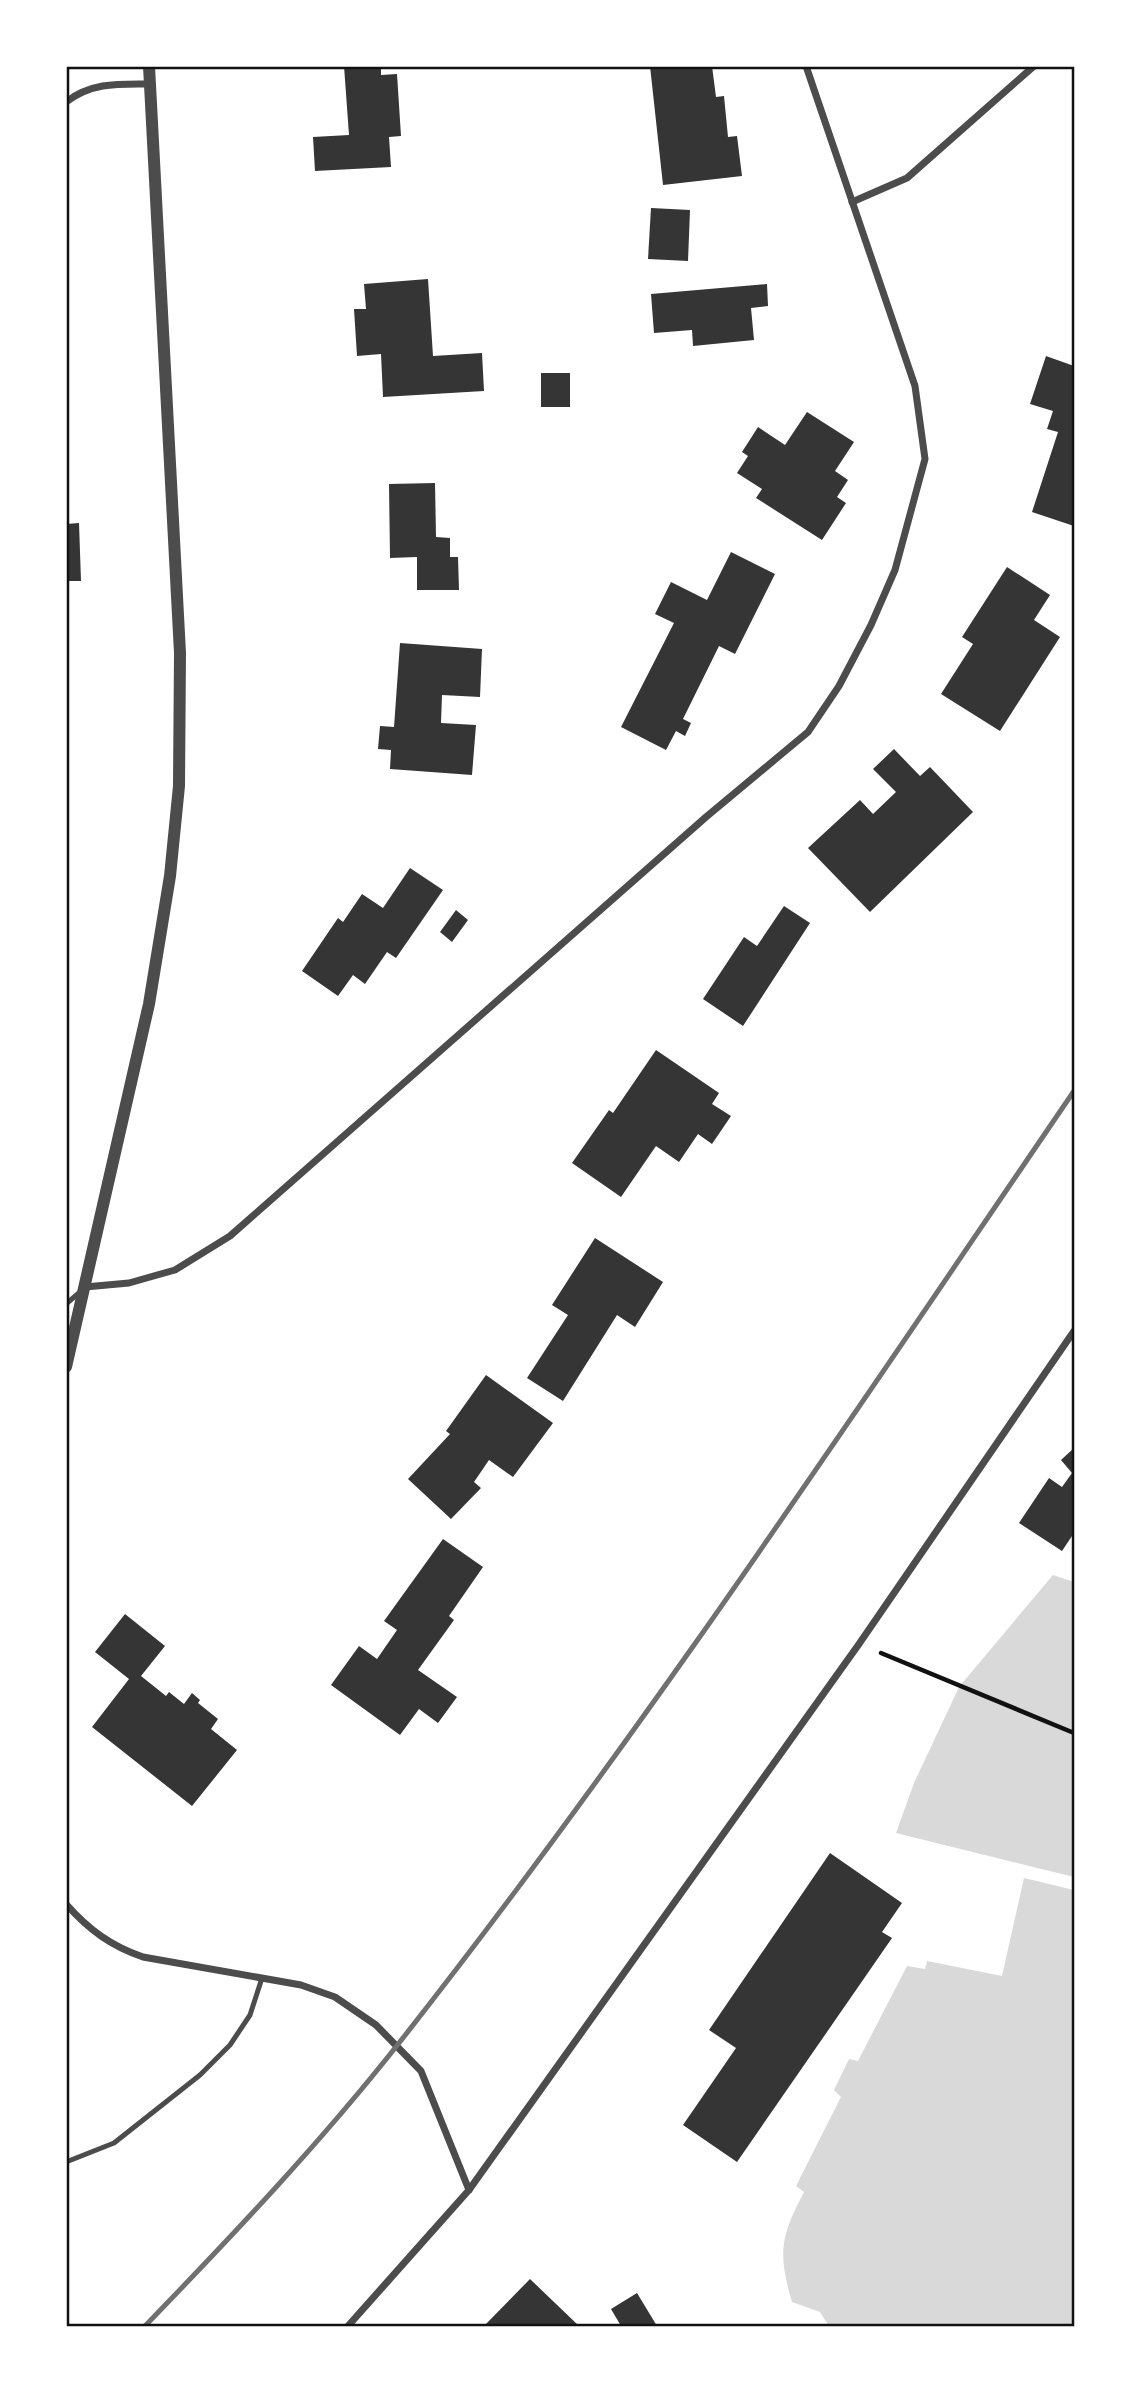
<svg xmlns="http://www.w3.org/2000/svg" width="1141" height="2393" font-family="Ubuntu,sans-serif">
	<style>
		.water { fill: #d9d9d9 }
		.building { fill: #353535 }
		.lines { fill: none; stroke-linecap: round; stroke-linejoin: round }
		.path { stroke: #111; stroke-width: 4.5 }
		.service { stroke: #4c4c4c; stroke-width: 5 }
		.minor { stroke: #4c4c4c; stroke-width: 7 }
		.tertiary { stroke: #4c4c4c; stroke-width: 12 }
		.rail { stroke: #707070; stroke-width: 5 }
		.neatline { fill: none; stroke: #111; stroke-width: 2.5 }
	</style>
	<rect width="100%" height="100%" fill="#fff"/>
	<g class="water">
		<path d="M1053,1575L1074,1582V1877L896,1833L914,1783L959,1687Z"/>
		<path d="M1024,1878L1074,1890V2326H829L820,2312L792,2302C778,2253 780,2238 804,2192L796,2186L841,2097L834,2090L849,2059L858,2061L907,1966L925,1969L927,1961L1002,1976Z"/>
	</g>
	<g class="building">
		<path d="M344,66H381V75L397,74L401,136L389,137L391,167L315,171L313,137L349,135Z"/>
		<path d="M650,66H712L716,97L724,96L728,137L737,136L742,176L663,185Z"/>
		<path d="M651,208L690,210L688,261L648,259Z"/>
		<path d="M428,279L433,356L482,353L484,391L383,397L381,354L357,356L354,309H366L364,284Z"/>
		<path d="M767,284L768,306L751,308L754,340L693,346L692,330L654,333L651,294Z"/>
		<path d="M1046,356L1074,366V526L1032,512L1058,432L1047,429L1053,411L1030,404Z"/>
		<rect x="541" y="373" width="29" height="34"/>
		<path d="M807,412L854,442L835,471L848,480L837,497L846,503L822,540L756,498L762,489L737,473L748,456L742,452L758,427L785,445Z"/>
		<path d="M435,483L436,537L450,538V557H458L459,590H417V557L390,558L389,484Z"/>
		<path d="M79,523L81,581H66V524Z"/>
		<path d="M731,552L775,574L735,654L719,646L683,719L691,723L685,736L676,731L666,750L621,727L674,623L655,614L671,582L707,600Z"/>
		<path d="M1007,567L1050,595L1034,620L1060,637L1000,731L941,694L973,644L962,637Z"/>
		<path d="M400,643L482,649L480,697L442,695L441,723L476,725L472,775L390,769L391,750L378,749L380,726L394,727Z"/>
		<path d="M894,749L920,776L930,767L973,812L870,912L808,848L860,800L873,814L896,792L873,769Z"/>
		<path d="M410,868L443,890L396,958L387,952L365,984L353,975L338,996L302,971L338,918L343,922L362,894L383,908Z"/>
		<path d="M784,906L810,923L743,1026L703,999L744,937L757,946Z"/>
		<path d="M456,910L468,920L452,942L440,932Z"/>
		<path d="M656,1050L719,1093L712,1104L731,1116L712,1144L698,1134L679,1162L656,1146L621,1197L572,1163L609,1110L613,1113Z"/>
		<path d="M595,1238L663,1282L635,1327L617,1315L563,1401L527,1378L568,1315L552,1305Z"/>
		<path d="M486,1375L553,1423L513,1477L489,1460L474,1482L481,1488L451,1519L408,1479L450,1434L446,1431Z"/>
		<path d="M1074,1448V1538L1072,1536L1062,1551L1019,1523L1049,1478L1062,1487L1072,1473L1061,1460Z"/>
		<path d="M443,1539L483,1567L449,1616L454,1620L418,1670L457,1697L438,1723L419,1709L400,1735L331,1685L359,1646L377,1659L397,1630L384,1621Z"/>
		<path d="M125,1614L165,1646L141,1676L166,1696L169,1692L184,1704L192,1693L200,1700L198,1703L218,1719L211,1729L237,1750L192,1806L92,1727L129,1679L95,1652Z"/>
		<path d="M830,1853L902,1903L882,1932L892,1938L737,2162L683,2125L736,2048L709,2030Z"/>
		<path d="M530,2279L579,2326H484Z"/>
		<path d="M637,2293L657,2326H621L611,2309Z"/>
	</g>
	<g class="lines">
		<path class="path" d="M881,1653L1074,1733"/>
		<g class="service">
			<path d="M66,1304L80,1292"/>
			<path d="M66,2162L114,2143L200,2075L230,2045L250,2015L262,1978"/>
		</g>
		<g class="minor">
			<path d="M66,102C92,82 119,84 150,84"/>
			<path d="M852,202L907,178L1034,66"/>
			<path d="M85,1287L129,1283L175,1270L230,1236L706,817L808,732L839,686L871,625L895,570L925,459L915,386L806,66"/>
			<path d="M66,1904C89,1930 111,1946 143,1957L301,1985L335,1997L376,2025L421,2071L469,2190"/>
			<path d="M348,2326L469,2190L859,1644L1074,1331"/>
		</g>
		<path class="tertiary" d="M66,1367L149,1004L170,876L179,786L180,653L149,66"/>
		<path class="rail" d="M145,2326C233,2235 321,2142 399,2043C640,1737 855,1412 1074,1091"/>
	</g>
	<rect width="1141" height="2393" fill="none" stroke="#ffffff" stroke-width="136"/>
	<rect x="68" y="68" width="1005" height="2257" class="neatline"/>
</svg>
